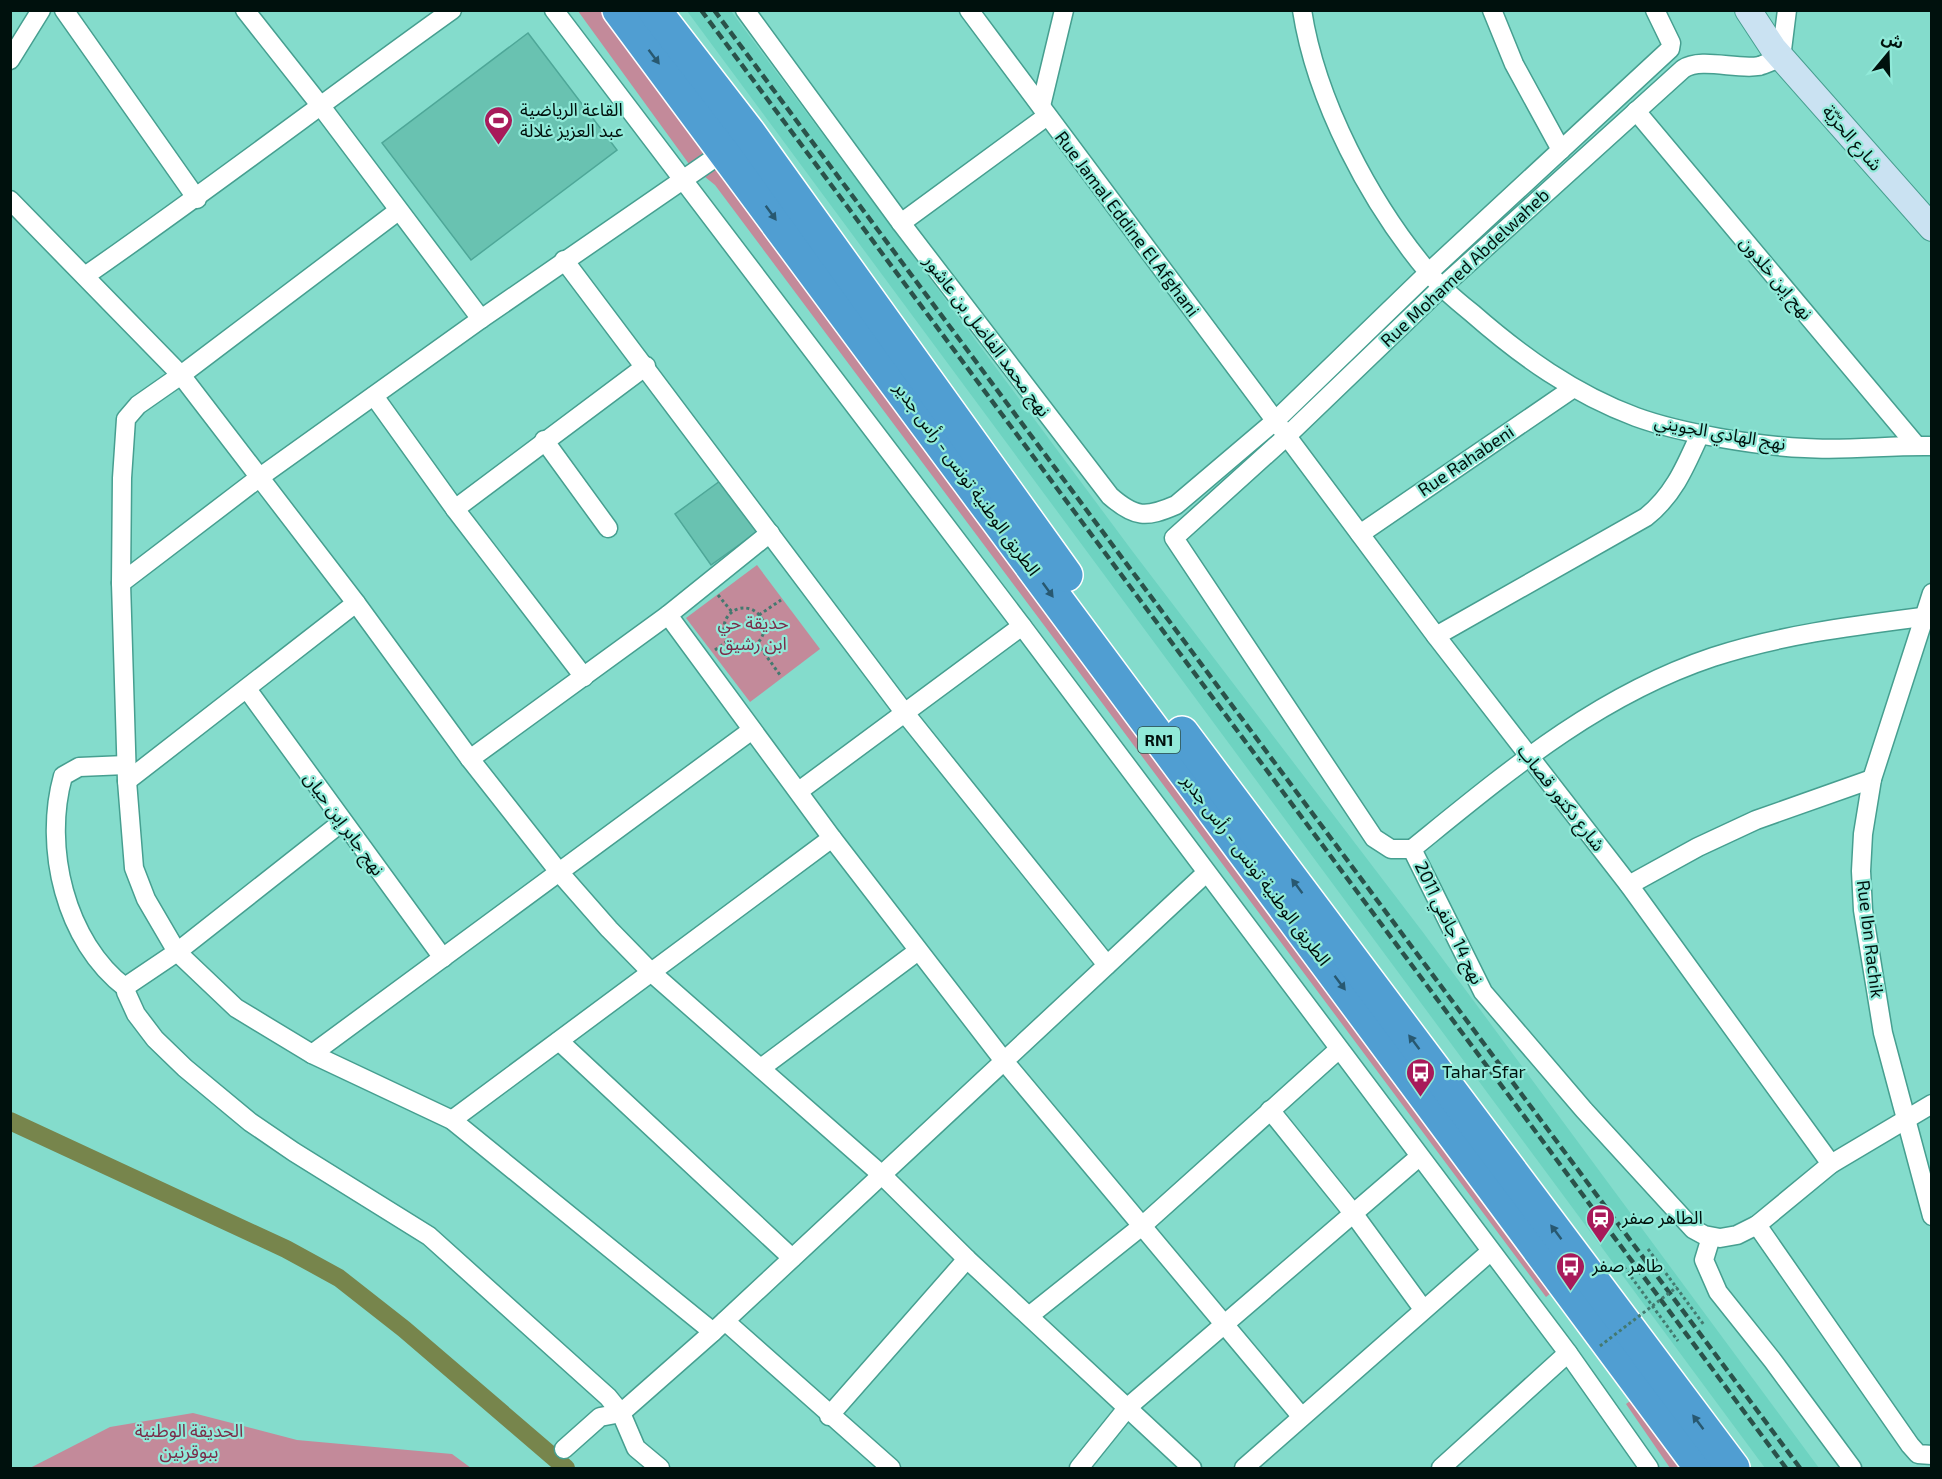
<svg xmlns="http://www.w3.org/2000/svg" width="1942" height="1479" font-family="'Exo 2','Noto Sans Arabic',sans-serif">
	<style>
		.built { fill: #6ed3c1 }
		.green { fill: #c38a9a }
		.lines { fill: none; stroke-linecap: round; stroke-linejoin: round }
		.canal { stroke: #77854c; stroke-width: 18 }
		.building { fill: #69c2b1; stroke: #4ea798; stroke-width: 1.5 }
		.street-casing { stroke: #469f90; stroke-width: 21 }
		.secondary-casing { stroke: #469f90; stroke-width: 28 }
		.highway-casing { stroke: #fff; stroke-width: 36 }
		.path { stroke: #43796f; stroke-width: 3; stroke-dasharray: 3 3; stroke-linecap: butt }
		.street { stroke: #fff; stroke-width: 18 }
		.secondary { stroke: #cae2f2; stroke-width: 26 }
		.highway { stroke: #509ed2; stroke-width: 33 }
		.rail { stroke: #2a524a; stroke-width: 4.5; stroke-dasharray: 9 4.5; stroke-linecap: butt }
		.path-bridge { stroke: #43796f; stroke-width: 3; stroke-dasharray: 3 3; stroke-linecap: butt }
		.oneway { fill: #285870 }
		.labels { text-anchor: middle; stroke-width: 4.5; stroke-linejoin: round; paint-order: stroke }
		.shield { fill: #91ead9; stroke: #2c524a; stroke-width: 1.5 }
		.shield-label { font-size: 16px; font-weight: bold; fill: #00110d }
		.poi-label { font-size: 18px; fill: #00110d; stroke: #91ead9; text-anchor: start }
		.street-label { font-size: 18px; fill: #00110d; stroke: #91ead9 }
		.park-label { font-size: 18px; fill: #7a2c49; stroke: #91ead9 }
	</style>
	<rect width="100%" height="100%" fill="#84dccc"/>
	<path class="built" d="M687,11H731L1133,552L1422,931L1819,1468H1765Z"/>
	<g class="green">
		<path d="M578,11H609L1559,1287L1546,1297L715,185L689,164Z"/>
		<path d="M757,565L820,649L750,702L686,618Z"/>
		<path d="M1641,1393L1698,1468H1670L1626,1404Z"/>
		<path d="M193,1413L297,1440L452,1454L471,1468H30L110,1427Z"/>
	</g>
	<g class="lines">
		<path class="canal" d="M10,1121L286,1249L339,1278L404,1329L566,1468"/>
	</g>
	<g class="building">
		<path d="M528,33L617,150L471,260L382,143Z"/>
		<path d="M720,481L757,532L711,565L675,514Z"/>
	</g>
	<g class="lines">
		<defs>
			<g id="street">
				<path d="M64,10L197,199"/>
				<path d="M245,10L320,105L481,319"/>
				<path d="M554,10L1022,626L1568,1353L1649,1468"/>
				<path d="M745,10L901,223L1110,496C1135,518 1146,518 1176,505L1275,421L1428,273L1670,49L1671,43L1655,10"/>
				<path d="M969,10L1436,636L1629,885L1831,1164"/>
				<path d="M1302,10C1316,101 1370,203 1429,273C1441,288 1457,301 1472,313C1521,356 1574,394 1636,417C1680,433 1757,446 1805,448C1847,451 1889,445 1932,446"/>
				<path d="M1492,10L1514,64L1561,150"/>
				<path d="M1787,10L1781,58C1774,60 1766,64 1759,66C1736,70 1701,57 1683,69L1442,287L1288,435L1174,538L1374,838L1391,849H1412L1483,992L1584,1110L1693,1229L1704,1235L1720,1238L1737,1235L1757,1225L1831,1164L1932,1104"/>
				<path d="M10,60L41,10"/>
				<path d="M1041,106L1064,10"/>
				<path d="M1636,111L1916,445"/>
				<path d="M10,200L181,375L356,603L470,759L559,872L609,929L652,973L882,1175L967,1259L1192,1468"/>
				<path d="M398,211L181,375L138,405L126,419L122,478L121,583L127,781L134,868L146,899L177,952L236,1008L312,1054L452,1120L713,1332"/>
				<path d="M901,223L1047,116"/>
				<path d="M564,260L904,712L1107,965"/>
				<path d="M85,276C209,190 329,98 452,10"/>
				<path d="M374,396L455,509L584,677"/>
				<path d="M544,440L608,528"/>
				<path d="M455,509L646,366"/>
				<path d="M1360,534L1572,389"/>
				<path d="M121,583L260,477L481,319L729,148"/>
				<path d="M1932,593L1872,779L1863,834L1861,871L1863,910L1883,1033L1932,1216"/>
				<path d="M668,615L832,838L1004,1061L1301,1416"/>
				<path d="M1436,636L1646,517C1674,495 1686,465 1700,434"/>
				<path d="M247,689L443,958"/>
				<path d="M470,759L668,615L770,533"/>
				<path d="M126,765L79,767L63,776C43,847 65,942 126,988"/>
				<path d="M127,781L356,603"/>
				<path d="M799,791L1022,626"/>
				<path d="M342,822L177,952L128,985L126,992L136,1014L155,1039L185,1068L250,1122L294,1152L429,1236L608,1397L621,1413L636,1448L660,1468"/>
				<path d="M1412,849C1506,773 1596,696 1713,657C1780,635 1852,626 1922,617"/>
				<path d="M1629,885L1698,847L1756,820L1872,779"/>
				<path d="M559,1041L792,1258"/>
				<path d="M312,1054L752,730"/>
				<path d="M761,1068L918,951"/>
				<path d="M1270,1110L1353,1213L1423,1309"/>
				<path d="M452,1120L832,838"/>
				<path d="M1757,1225L1910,1445L1918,1454L1932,1455"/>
				<path d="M1711,1237L1704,1260L1718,1292L1773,1361L1852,1468"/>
				<path d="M1029,1316L1142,1226L1338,1050"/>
				<path d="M725,1321L891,1468"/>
				<path d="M829,1416L967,1259"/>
				<path d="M564,1449L600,1417L621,1413L713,1332L1206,873"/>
				<path d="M1079,1468L1128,1407L1419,1157"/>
				<path d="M1244,1468L1490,1252"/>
				<path d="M1441,1468L1568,1353"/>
			</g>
			<path id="secondary" d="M1748,10L1773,48L1932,228"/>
			<g id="highway">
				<path d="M619,10L1701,1468"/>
				<path d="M654,10L749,133L1066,575"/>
				<path d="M1182,733L1733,1468"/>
			</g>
		</defs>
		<use href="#street" class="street-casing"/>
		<use href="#secondary" class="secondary-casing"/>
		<use href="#highway" class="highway-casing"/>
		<g class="path">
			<path d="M718,595L732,612"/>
			<circle cx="744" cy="628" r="20"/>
			<path d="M759,615L781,600"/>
			<path d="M757,643L780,675"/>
			<path d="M715,650L729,640"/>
			<path d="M1648,1249L1704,1325"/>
			<path d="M1624,1267L1678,1341"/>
		</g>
		<use href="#street" class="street"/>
		<use href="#secondary" class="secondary"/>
		<use href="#highway" class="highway"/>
		<g class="rail">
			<path d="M701,10L1786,1468"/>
			<path d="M714,10L1800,1468"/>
		</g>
		<path class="path-bridge" d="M1600,1346L1677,1287"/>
	</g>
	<defs><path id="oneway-solid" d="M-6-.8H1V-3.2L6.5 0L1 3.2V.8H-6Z" transform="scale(1.5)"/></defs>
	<g class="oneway">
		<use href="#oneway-solid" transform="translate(654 57) rotate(53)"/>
		<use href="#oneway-solid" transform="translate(771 213) rotate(54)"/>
		<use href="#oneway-solid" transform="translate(1048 590) rotate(54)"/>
		<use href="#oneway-solid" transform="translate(1297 886) rotate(-127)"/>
		<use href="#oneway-solid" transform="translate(1340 983) rotate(53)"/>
		<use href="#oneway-solid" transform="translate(1414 1042) rotate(-127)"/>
		<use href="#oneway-solid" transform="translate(1556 1232) rotate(-127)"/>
		<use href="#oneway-solid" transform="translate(1698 1422) rotate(-127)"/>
	</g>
	<defs>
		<symbol id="stadium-pin" viewBox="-11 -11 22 30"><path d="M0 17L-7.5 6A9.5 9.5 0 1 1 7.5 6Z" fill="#a81a5a" stroke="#91ead9"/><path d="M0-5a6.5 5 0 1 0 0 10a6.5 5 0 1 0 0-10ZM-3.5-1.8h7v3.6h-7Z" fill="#fff"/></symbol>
		<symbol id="bus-pin" viewBox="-11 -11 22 30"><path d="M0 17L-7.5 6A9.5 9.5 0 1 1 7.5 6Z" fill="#a81a5a" stroke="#91ead9"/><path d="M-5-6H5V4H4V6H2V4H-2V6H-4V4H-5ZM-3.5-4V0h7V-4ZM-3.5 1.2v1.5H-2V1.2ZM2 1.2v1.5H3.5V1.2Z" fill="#fff"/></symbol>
		<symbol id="station-pin" viewBox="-11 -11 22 30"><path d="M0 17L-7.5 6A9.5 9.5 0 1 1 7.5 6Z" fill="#a81a5a" stroke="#91ead9"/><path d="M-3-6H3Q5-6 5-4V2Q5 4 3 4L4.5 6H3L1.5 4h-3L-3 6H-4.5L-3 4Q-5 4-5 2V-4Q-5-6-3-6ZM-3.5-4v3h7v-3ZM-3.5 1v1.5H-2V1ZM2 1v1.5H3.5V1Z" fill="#fff"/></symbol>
	</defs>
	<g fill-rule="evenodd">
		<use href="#stadium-pin" x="482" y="104" width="33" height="45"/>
		<use href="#bus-pin" x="1404" y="1056" width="33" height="45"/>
		<use href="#station-pin" x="1584" y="1202" width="33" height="45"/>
		<use href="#bus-pin" x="1554" y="1250" width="33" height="45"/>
	</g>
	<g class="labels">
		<rect class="shield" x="1138" y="727" width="42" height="26" rx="4.5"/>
		<g class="shield-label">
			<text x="1159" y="746">RN1</text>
		</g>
		<g class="poi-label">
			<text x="520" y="116">القاعة الرياضية<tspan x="520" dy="21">عبد العزيز غلالة</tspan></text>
			<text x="1442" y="1078">Tahar Sfar</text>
			<text x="1622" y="1224">الطاهر صفر</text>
			<text x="1592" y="1272">طاهر صفر</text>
		</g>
		<g class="street-label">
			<text transform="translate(1852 138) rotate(49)" y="6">شارع الحرّيّة</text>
			<text transform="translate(1127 224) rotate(53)" y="6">Rue Jamal Eddine El Afghani</text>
			<text transform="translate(1465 268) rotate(-43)" y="6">Rue Mohamed Abdelwaheb</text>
			<text transform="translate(1776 278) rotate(50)" y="6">نهج إبن خلدون</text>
			<text transform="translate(987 336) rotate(53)" y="6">نهج محمد الفاضل بن عاشور</text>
			<text transform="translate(1720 433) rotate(10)" y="6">نهج الهادي الجويني</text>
			<text transform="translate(1466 461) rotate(-34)" y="6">Rue Rahabeni</text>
			<text transform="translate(967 479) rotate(54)" y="6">الطريق الوطنية تونس - رأس جدير</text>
			<text transform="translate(1561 798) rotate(52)" y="6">شارع دكتور قصاب</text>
			<text transform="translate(344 824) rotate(54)" y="6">نهج جابر إبن حيان</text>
			<text transform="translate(1256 870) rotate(53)" y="6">الطريق الوطنية تونس - رأس جدير</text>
			<text transform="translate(1449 923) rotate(64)" y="6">نهج 14 جانفي 2011</text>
			<text transform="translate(1870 939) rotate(83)" y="6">Rue Ibn Rachik</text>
		</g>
		<g class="park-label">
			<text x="753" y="629">حديقة حي<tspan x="753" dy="21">ابن رشيق</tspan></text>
			<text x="189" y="1437">الحديقة الوطنية<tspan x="189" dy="21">ببوقرنين</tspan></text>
		</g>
	</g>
	<rect width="1942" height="1479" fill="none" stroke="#00110d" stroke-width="24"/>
	<g transform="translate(1888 54) rotate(19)" stroke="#91ead9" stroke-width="4.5" paint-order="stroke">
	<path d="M0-4.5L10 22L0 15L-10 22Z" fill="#00110d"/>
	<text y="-9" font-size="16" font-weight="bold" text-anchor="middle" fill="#00110d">ش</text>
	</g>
</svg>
